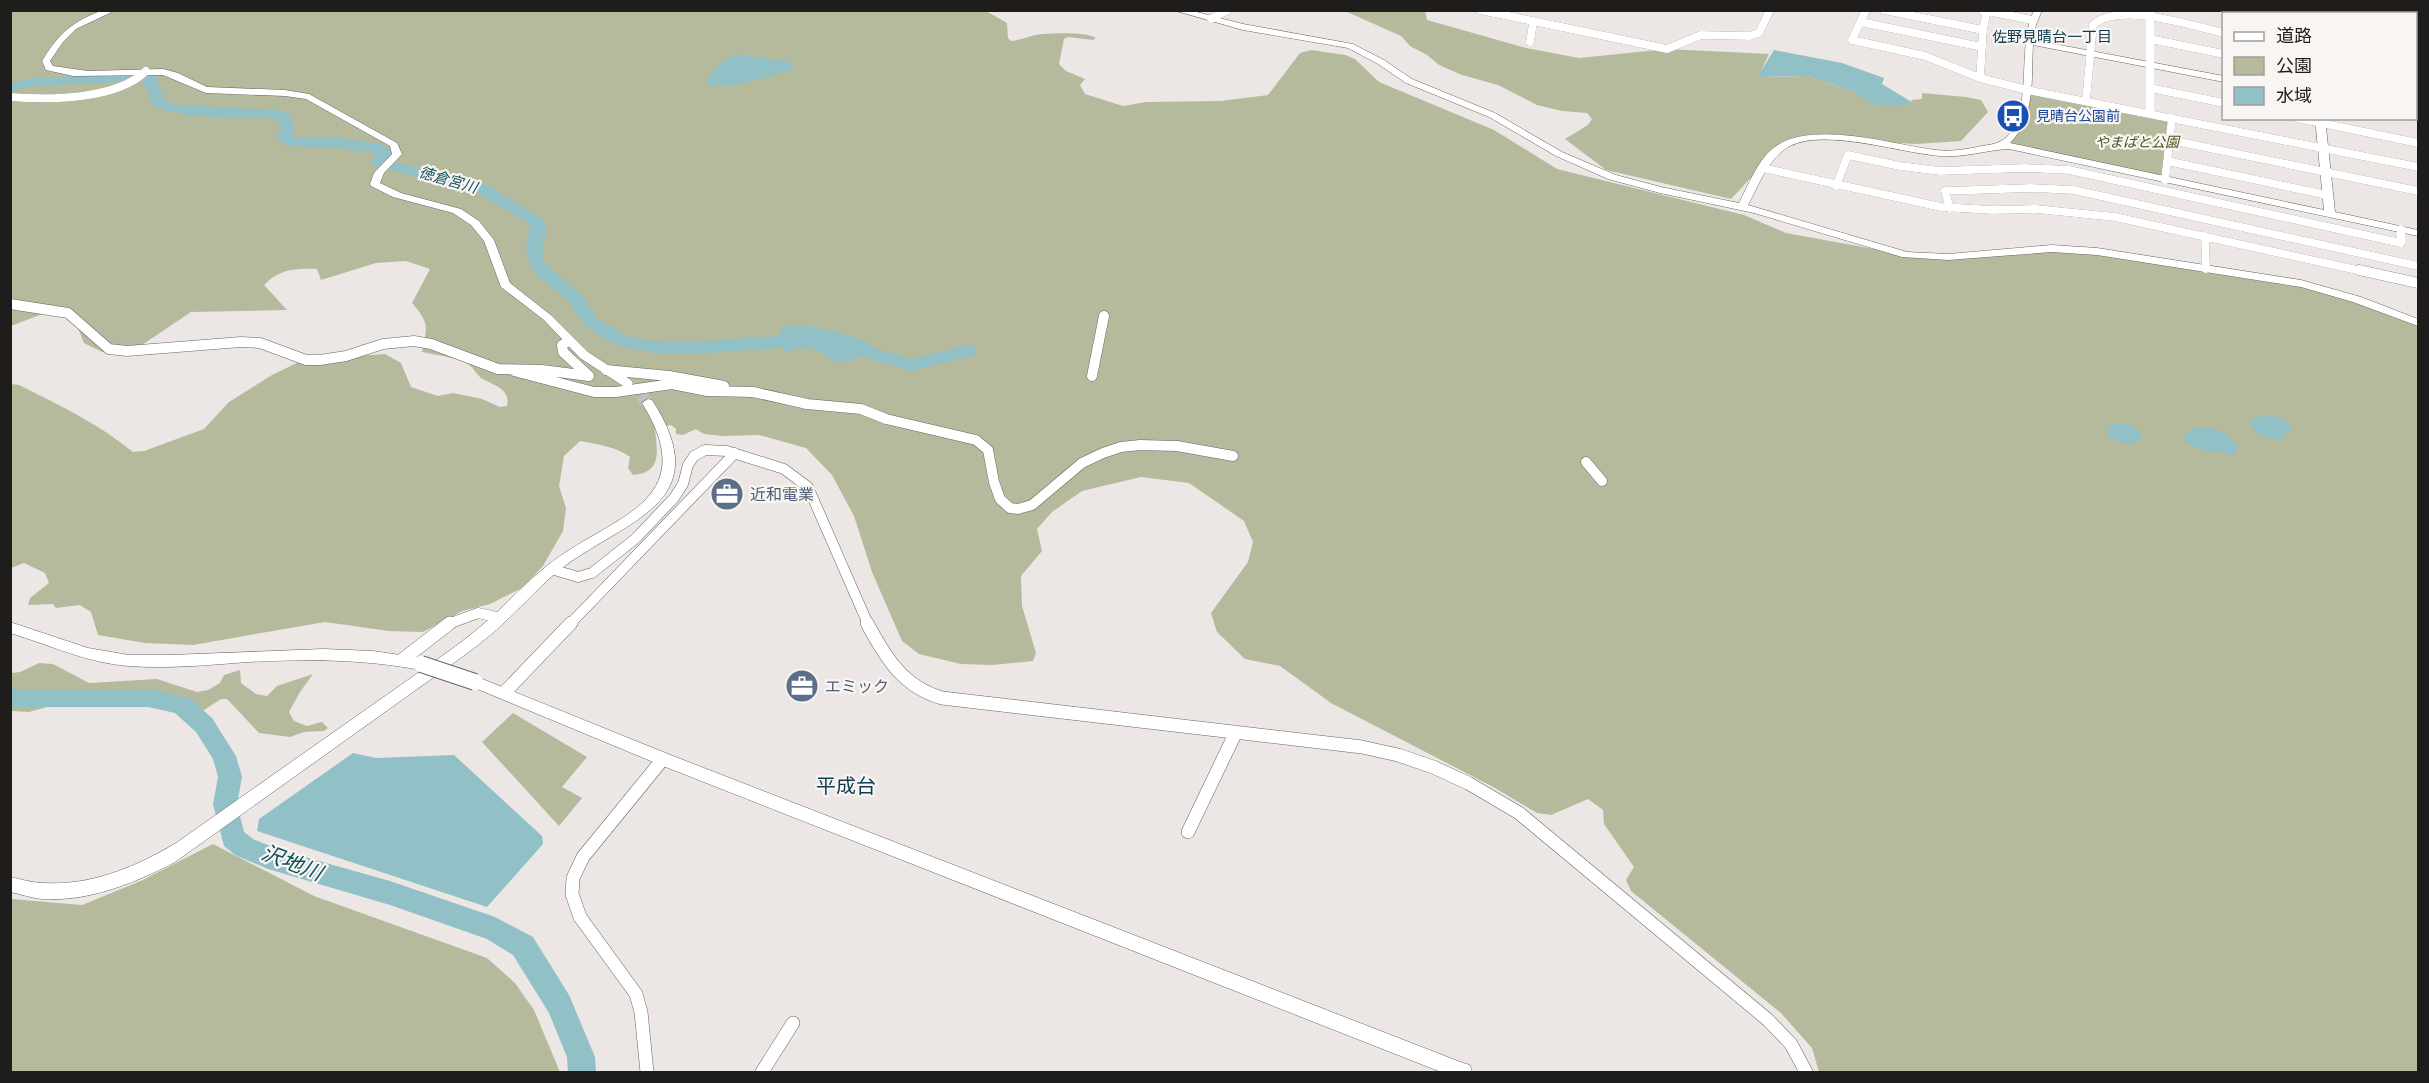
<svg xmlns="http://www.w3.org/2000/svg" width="2429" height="1083" font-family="'IBM Plex Serif','Noto Sans JP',serif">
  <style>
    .green { fill: #b5ba9d }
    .water { fill: #92c0c7 }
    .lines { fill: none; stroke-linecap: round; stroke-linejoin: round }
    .river { fill: #92c0c7; fill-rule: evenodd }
    .tertiary-tunnel { stroke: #c3bfbd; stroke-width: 13; stroke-dasharray: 13 6; stroke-linecap: butt }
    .minor-far2-casing { stroke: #686462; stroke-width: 8 }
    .minor-far1-casing { stroke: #686462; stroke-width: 11 }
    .minor-casing { stroke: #686462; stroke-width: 14 }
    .tertiary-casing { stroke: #686462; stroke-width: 1 }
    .minor-far2 { stroke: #fff; stroke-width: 8 }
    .minor-far1 { stroke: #fff; stroke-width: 10 }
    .minor { stroke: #fff; stroke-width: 13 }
    .tertiary { fill: #fff; fill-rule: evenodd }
    .tertiary-bridge-casing { stroke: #686462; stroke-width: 18; stroke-linecap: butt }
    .tertiary-bridge { stroke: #fff; stroke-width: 16 }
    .labels { text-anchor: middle; stroke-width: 4.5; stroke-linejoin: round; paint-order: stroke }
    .far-transit-label { font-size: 14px; fill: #164399; stroke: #f9f5f2; text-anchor: start }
    .far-park-label { font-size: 14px; font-style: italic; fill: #4e531a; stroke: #f9f5f2 }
    .far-neighbourhood-label { font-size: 15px; fill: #0d3c50; stroke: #f9f5f2 }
    .far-water-label { font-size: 15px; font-style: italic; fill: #10525a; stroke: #f9f5f2 }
    .service-label { font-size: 16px; fill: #4e5e75; stroke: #f9f5f2; text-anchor: start }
    .quarter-label { font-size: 20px; fill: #0d3c50; stroke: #f9f5f2 }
    .near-water-label { font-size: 21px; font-style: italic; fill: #10525a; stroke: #f9f5f2 }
  </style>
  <rect width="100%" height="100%" fill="#ece7e5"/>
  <!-- green -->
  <path class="green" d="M11 10 986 11 1007 23 1008 38 1011 41C1023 40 1033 34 1044 34 1056 33 1087 32 1096 38L1093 40 1068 37 1064 39 1059 64 1066 71 1085 79 1080 85 1085 94 1123 106 1146 102 1221 101 1268 95 1300 53 1311 50 1345 55 1355 59 1379 82 1494 130 1557 169 1744 215 1786 233 1912 256 2029 250 2102 252 2298 283 2397 314 2418 323V1072H1819L1812 1048 1781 1013 1631 891 1626 880 1634 867 1604 824 1603 810 1588 799 1551 815 1537 813 1495 788 1331 703 1280 666 1245 659 1217 632 1211 613 1248 562 1253 542 1244 521 1189 483 1141 477 1082 491 1052 512 1037 529 1042 551 1021 576 1022 606 1036 653 1033 661 992 665 961 664 919 654 902 641 872 572 854 516 832 475 806 448 759 435 722 436 704 434 696 429 683 435 676 434V429L671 425 655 429C657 451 663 472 633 475L628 468 630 457C617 447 597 444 580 441L564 456 559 486 566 508 563 531 543 566 522 588 490 604 462 611 423 632 389 631 325 622 193 645 145 643 98 635 91 612 80 605 56 608 53 604 28 605 30 598 49 583 45 573 24 563 11 568V384L19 385C59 405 99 424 133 452L144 451 204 429 229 402 272 375 303 360 385 354 401 363 411 387 438 396 453 393 482 399 500 407 507 406C511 388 492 385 481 378 476 374 473 367 468 364 456 357 435 355 422 352 427 326 430 324 412 303L430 269 406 261 376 263 321 280 317 269C296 268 279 269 264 285L287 310 191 312 133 351 102 352 84 343 74 318 50 311 11 326Z
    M1345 11H1425L1427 20 1526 48 1579 58 1667 49 1769 54 1758 77 1807 76 1853 91 1914 104 1911 100 1922 99V93L1966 97 1981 100 1988 112 1961 141 1916 144 1809 138 1776 151 1731 199 1606 170 1565 139 1588 125 1592 119 1587 113 1562 111 1537 105 1498 85 1462 75 1439 65 1427 55 1410 46 1401 36Z
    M2027 90 2172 118 2165 180 2003 145 2013 138Z
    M39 663 53 664 89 683 157 679 197 692 208 690 220 683 224 675 240 670 241 683 256 694 267 696 277 686 313 674 300 692 289 712 294 721 307 726 322 722 328 728 324 731 304 732 290 737 259 733 227 699H221L201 712 191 705 162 695 125 694 89 702 62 703 29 712 11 711V673L20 672Z
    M513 713 587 757 562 787 582 798 559 826 482 742Z
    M213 844 314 896 487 958 515 983 534 1010 560 1072H11V899L82 905 143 880Z"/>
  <!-- water -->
  <path class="water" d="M1774 50 1842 63 1884 78 1882 84 1915 104 1882 106 1866 101 1853 91 1807 76 1757 77Z
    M737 54 793 63 792 70 742 84 708 86 707 80 721 63Z
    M805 326 850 335 872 345C861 357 846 368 829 359 824 355 818 350 812 349 802 346 793 350 784 353L781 327Z
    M2265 416C2277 416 2284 418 2292 427L2282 439H2271L2254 433 2250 421 2257 417Z
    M2119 423C2130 423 2138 426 2142 437 2133 450 2118 442 2107 435L2111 424Z
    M2199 427C2217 428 2227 432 2238 446L2235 455 2200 449 2183 442 2187 432Z
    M353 753 376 758 454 755 542 836 543 844 487 907 257 831 259 819Z"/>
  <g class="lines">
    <!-- river -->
    <path class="river" d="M149 72 156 76 164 100 176 105 276 110 289 113 294 126V138H340L381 144 386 146 392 152 388 160 438 174 484 183 543 219 547 228 542 251 544 261 551 269 583 296 597 318 627 336 653 341 690 342 808 334 856 342 911 359 969 345 975 347 978 351 975 355 910 371 854 353 808 346 690 354 653 353 616 345 585 326 570 303 539 277 530 265 526 251 530 224 473 190 436 183 374 165 371 162 376 153 340 148 285 146 277 137 280 126 277 119C236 115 192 122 153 106L143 81 34 86 10 91V83L34 78Z
      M10 689H148L190 698 212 718 236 756 242 777 237 804 244 832 253 839 280 850 390 881 495 917 533 937 569 995 595 1057 596 1072H568L567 1057 549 1013 513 955 487 939 390 905 268 869 235 855 224 846 213 804 218 777 213 759 196 732 175 713 148 707H10Z"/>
    <!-- tertiary-tunnel -->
    <path class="tertiary-tunnel" d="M627 383 648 403"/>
    <!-- minor-far2 casing -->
    <g class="minor-far2-casing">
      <path id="minor-far2" d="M1480 10 1667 49 1701 35 1750 36 1759 33 1770 10
        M1866 10 1852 40 1925 56 1980 78 2027 90 2418 167
        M1884 10 1983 30
        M1982 10 2032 20
        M2150 10V113
        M2341 10 2358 14
        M1211 19 1228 10
        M1861 22 1982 47
        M2150 39 2224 54
        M1530 42 1533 23
        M1980 78 1983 30 1987 10
        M2150 88 2224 103
        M10 97C50 100 116 100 146 71
        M2086 101 2093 25C2120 1 2191 26 2224 33
        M2297 118 2418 143
        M2170 140 2418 191
        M2167 161 2327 195
        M1763 168 1941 207 1993 210 2036 209 2115 217 2366 272
        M2165 180 2172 118
        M1836 186 1848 155 1900 166 1940 171 2025 168 2069 170 2401 243V229
        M1950 208 1945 191 2031 188 2074 190 2418 266
        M2205 236 2206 269"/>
    </g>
    <!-- minor-far1 casing -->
    <g class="minor-far1-casing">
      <path id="minor-far1" d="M2359 270 2418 283
        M10 304 68 313 109 349 127 351 241 342 260 343 306 360H320L346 356 383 344 414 341 431 344 498 369 542 370 589 376 563 352 562 345 569 341
        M606 370 669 376 724 386
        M514 371 594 392H616L672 384 707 391 753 392 807 404 861 409 886 419 976 440 988 450 994 482 1000 499 1010 508 1018 509 1032 505 1082 463 1103 453 1121 447 1140 445 1177 446 1233 456
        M1092 376 1104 316
        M1586 462 1602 481
        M551 569 578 577 592 573 635 539 674 498 683 484 688 465 694 456 705 450 727 451 784 469 808 487 868 624
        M448 624 478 613 501 618
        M570 624 735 453"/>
    </g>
    <!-- minor casing -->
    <g class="minor-casing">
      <path id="minor" d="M867 623C885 657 903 687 942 698L1362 747 1398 755 1433 767 1468 783 1519 813 1768 1020 1791 1044 1806 1072
        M402 660 450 623
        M505 692 571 623
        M1188 832 1236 732
        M647 1072 641 1012 636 994 580 917 572 894 573 878 583 857 663 759
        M762 1072 793 1023"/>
    </g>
    <!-- tertiary casing -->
    <g class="tertiary-casing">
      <path id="tertiary" d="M103 10H116L76 29 63 42 50 61 53 66 88 71 163 69 178 73 207 87 285 90 309 94 397 143 402 154 384 173 380 183 401 193 461 209 479 221 494 240 510 283 552 316 588 352 631 380 633 383 631 386H623L580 358 544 320 501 287 484 241 471 225 453 213 393 197 371 186 370 184 374 173 392 154 390 146 306 99 285 96 206 93 163 75 73 76 46 70 42 61C59 33 72 22 103 10Z
        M1173 10H1189L1243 24 1353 44 1384 60 1412 79 1495 113 1562 152 1616 175 1661 187 1739 203C1748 186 1757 162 1772 149 1810 118 1892 145 1936 150 1952 152 1967 149 1982 146 1995 144 2004 143 2012 130 2032 96 2017 48 2034 10H2042L2036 25 2033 40 2224 76V82L2033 45C2031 79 2036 117 2010 143L2324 210 2315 118H2325L2335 212 2418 230V236L2009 149C1986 150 1963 158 1940 156 1901 153 1825 128 1790 146 1768 158 1759 185 1748 205L1907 252 1948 254 2052 245 2097 248 2301 280 2361 297 2418 319V326L2353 302 2301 287 2097 255 2052 252 1948 260 1902 257 1754 213 1660 193 1608 179 1556 156 1489 117 1406 83 1378 64 1348 48 1243 30Z
        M2220 10H2236L2244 14H2228Z
        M2416 42H2418V48H2416Z
        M2416 114 2418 115V121L2412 118H2416Z
        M648 399 652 400C720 505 623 520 558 571 540 586 525 603 508 619 494 633 478 645 462 657L175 862C135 883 88 902 42 899 31 898 21 894 10 892V877C21 879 32 883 43 883 91 886 136 867 176 843L452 649C468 637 483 625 498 611 514 596 530 579 548 565 609 516 705 504 642 403Z
        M10 622 88 648 129 655H170L323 649 373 651 421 658 426 660 428 664 426 668 421 670C363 659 306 659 248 662 208 665 168 669 129 666 87 663 50 645 10 633Z
        M475 676 668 754 1463 1063 1470 1065 1472 1072H1441L658 764 470 686 468 682 470 678Z"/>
    </g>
    <!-- minor-far2 -->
    <use href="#minor-far2" class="minor-far2"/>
    <!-- minor-far1 -->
    <use href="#minor-far1" class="minor-far1"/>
    <!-- minor -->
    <use href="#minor" class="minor"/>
    <!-- tertiary -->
    <use href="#tertiary" class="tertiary"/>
    <!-- tertiary-bridge casing -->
    <g class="tertiary-bridge-casing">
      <path id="tertiary-bridge" d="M421 664 475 682"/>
    </g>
    <!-- tertiary-bridge -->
    <use href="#tertiary-bridge" class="tertiary-bridge"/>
  </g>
  <!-- icons -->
  <defs>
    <g id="bus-disc" transform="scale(1.725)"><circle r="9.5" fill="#1a4fb4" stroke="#f9f5f2"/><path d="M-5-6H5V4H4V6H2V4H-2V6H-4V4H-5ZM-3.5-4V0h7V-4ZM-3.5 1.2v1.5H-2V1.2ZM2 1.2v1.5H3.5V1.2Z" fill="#fff"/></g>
    <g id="office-disc" transform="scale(1.725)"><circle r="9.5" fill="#5c6f8a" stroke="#f9f5f2"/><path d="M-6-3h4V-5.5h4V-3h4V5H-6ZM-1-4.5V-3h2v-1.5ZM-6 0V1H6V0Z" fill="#fff"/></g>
  </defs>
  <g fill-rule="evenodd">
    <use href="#bus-disc" x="2013" y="116"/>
    <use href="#office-disc" x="727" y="494"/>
    <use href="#office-disc" x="802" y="686"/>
  </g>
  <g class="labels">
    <!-- far-transit labels -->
    <g class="far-transit-label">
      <text x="2036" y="121">見晴台公園前</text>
    </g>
    <!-- far-park labels -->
    <g class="far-park-label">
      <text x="2137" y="147">やまばと公園</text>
    </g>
    <!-- far-neighbourhood labels -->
    <g class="far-neighbourhood-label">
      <text x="2052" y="42">佐野見晴台一丁目</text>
    </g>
    <!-- far-water labels -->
    <g class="far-water-label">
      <text transform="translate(448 180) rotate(16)" y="5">徳倉宮川</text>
    </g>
    <!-- service labels -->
    <g class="service-label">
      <text x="750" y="500">近和電業</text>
      <text x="825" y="692">エミック</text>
    </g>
    <!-- quarter labels -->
    <g class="quarter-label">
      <text x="846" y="793">平成台</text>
    </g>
    <!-- near-water labels -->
    <g class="near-water-label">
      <text transform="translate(292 863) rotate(21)" y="7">沢地川</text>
    </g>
  </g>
  <!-- border -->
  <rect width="2429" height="1083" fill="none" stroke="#1e1d1c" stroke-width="24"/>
  <!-- legend -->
  <rect x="2222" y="12" width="195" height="108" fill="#f9f5f2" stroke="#a19f9c" stroke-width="1.5"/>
  <rect x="2234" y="32" width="30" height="9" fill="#ffffff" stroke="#a19f9c" stroke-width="1.5"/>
  <text x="2276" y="42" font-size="18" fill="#1e1d1c">道路</text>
  <rect x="2234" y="57" width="30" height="18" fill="#b5ba9d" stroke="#a19f9c" stroke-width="1.5"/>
  <text x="2276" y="72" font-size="18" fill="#1e1d1c">公園</text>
  <rect x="2234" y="87" width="30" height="18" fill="#92c0c7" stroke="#a19f9c" stroke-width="1.5"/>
  <text x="2276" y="102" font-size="18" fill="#1e1d1c">水域</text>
</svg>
